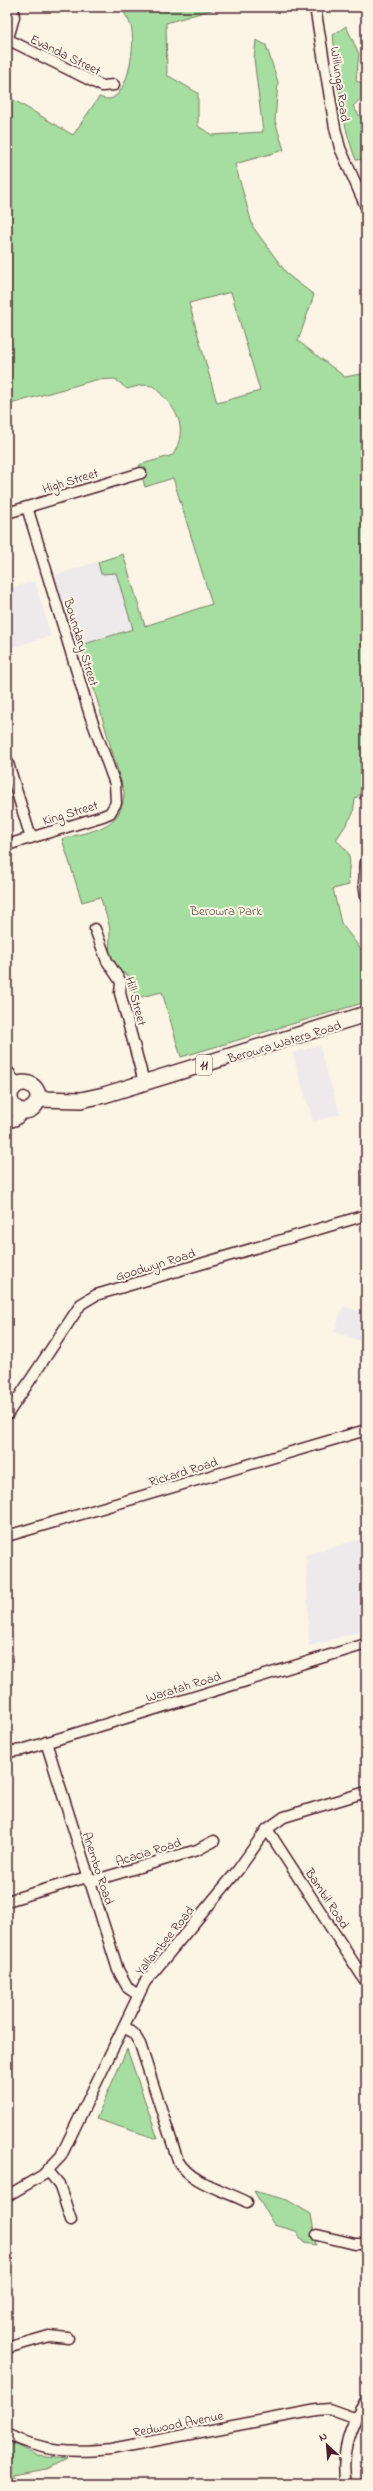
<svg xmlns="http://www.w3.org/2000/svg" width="373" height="2491" font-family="'Indie Flower',sans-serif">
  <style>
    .built { fill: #eeeaeb }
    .green { fill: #a6dda0; stroke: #787e66; fill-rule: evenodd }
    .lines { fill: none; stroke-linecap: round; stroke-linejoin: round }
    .stream { stroke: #6f8b9c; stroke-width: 3 }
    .street-casing { stroke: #4a1f2b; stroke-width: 13 }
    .primary-casing { stroke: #4a1f2b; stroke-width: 18 }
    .street { stroke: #fcf5e5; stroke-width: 10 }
    .primary { stroke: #fcf5e5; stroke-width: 15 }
    .labels { text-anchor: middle; stroke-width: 4; stroke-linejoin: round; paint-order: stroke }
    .shield { fill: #fcf5e5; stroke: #7f5f63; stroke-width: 1 }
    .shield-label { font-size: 12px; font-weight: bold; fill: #4a1f2b }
    .street-label { font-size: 13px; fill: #4a1f2b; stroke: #fcf5e5 }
    .park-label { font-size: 13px; fill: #614e48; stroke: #fcf5e5 }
  </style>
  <rect width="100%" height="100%" fill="#fcf5e5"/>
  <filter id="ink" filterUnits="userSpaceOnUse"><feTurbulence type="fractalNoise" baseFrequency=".025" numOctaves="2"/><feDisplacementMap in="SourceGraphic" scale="8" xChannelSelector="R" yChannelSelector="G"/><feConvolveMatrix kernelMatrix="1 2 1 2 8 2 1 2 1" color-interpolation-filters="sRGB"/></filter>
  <g filter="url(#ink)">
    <!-- built -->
    <path class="built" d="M123 554 145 626 76 647 54 575Z
      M35 581 51 636 7 649V589Z
      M319 1045 340 1114 313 1122 292 1053Z
      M343 1306 366 1313V1343L334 1332Z
      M366 1537V1630L309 1646 306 1555Z"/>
    <!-- green -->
    <path class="green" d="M121 7H221L166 23 167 75 198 93V126L212 135 263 132 254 58 256 40 266 45 278 82 275 121 284 150 235 164 253 227 288 275 314 295 298 341 345 377 366 373V788L355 799 353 814 336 840C358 858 346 862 349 885L333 889 341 923 366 956V1002L181 1057 162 992 136 998 128 975C100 964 113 948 109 925 107 916 103 906 100 897L82 902 62 839C92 830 123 830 124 792L81 645 133 629 116 573 101 574 98 562 123 554 145 626 212 604 173 478 145 487 139 465 173 455C190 425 175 407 153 386L142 385 127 389 115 379 95 380 7 405V96L73 135 99 97C102 98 106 99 109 99 129 96 136 42 131 26 129 20 124 13 121 7ZM231 292 260 391 217 403 189 303Z
      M346 26 359 54 356 81 366 84V94L353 106 366 126V159L356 160C340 120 338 78 333 35Z
      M127 2049 158 2139 96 2119Z
      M254 2191 287 2200 311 2214 316 2245 304 2243 296 2231 274 2225Z
      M7 2441 38 2456 67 2459 47 2469 15 2475 16 2484H7Z"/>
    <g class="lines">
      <!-- stream -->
      <path class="stream" d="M360 798 366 793"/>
      <!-- street casing -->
      <g class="street-casing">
        <path id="street" d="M315 7 335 128 340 148 366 207
          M9 40 102 86 114 85
          M7 42 14 17 13 7
          M7 513 141 473
          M7 760 31 838
          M7 845 103 816 110 813 116 803 115 784 90 715 27 507
          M366 861 364 884 366 897
          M95 929 107 961 121 982 120 993 144 1082
          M7 1116 12 1105
          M7 1123 16 1120 26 1111
          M7 1415 81 1304 96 1295 366 1215
          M7 1536 366 1430
          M46 1742 118 1970 128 1988 138 1995
          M7 1752 22 1750 366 1644
          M267 1829 366 1982
          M89 1882 197 1850 214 1841
          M7 1901 87 1877
          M124 2026 134 2034 140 2044 178 2161C192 2184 224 2190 247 2202
          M48 2171 59 2184 71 2220
          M7 2196 43 2175 61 2156 145 1982 238 1870 267 1829 284 1817 366 1792
          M317 2235 355 2244H366
          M7 2348 49 2336 68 2338
          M7 2434C42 2452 73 2453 111 2449L317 2410 329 2409 354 2418
          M346 2484C340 2453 350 2426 366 2400"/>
      </g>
      <!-- primary casing -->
      <g class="primary-casing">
        <path id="primary" d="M7 1074 14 1086
          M10 1097a14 14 0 1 1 28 0a14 14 0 1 1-28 0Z
          M38 1099 81 1100 104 1095 366 1014"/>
      </g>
      <!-- street -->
      <use href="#street" class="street"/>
      <!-- primary -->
      <use href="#primary" class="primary"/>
    </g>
  </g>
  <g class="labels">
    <!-- shield labels -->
    <rect class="shield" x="196" y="1055" width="16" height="20" rx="3"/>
    <g class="shield-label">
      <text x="204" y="1069">11</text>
    </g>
    <!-- street labels -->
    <g class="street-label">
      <text transform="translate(66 54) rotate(26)" y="5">Evanda Street</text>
      <text transform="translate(341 84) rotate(82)" y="5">Willunga Road</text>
      <text transform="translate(70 480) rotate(-17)" y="5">High Street</text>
      <text transform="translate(82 642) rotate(73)" y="5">Boundary Street</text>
      <text transform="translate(70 812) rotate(-17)" y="5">King Street</text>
      <text transform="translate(137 1001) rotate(75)" y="5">Hill Street</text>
      <text transform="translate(284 1041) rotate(-17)" y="5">Berowra Waters Road</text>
      <text transform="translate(155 1264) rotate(-17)" y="5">Goodwyn Road</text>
      <text transform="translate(183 1471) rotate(-17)" y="5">Rickard Road</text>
      <text transform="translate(183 1686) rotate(-17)" y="5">Waratah Road</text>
      <text transform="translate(148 1851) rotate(-17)" y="5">Acacia Road</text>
      <text transform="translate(99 1868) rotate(72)" y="5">Anembo Road</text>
      <text transform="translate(328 1898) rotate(57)" y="5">Bambil Road</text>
      <text transform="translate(164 1940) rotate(-51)" y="5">Yallambee Road</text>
      <text transform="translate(178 2423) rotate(-11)" y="5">Redwood Avenue</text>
    </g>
    <!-- park labels -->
    <g class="park-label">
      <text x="226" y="915">Berowra Park</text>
    </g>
  </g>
  <!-- margin -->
  <rect width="373" height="2491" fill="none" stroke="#fcf5e5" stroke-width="24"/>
  <rect x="12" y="12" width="349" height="2467" fill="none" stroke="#4a1f2b" stroke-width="1.5" filter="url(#ink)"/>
  <!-- north arrow -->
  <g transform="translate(327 2445) rotate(334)" stroke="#fcf5e5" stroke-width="3" paint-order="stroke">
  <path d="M0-3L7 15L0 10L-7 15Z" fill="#4a1f2b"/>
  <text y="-6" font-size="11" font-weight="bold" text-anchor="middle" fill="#4a1f2b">N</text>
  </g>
</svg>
